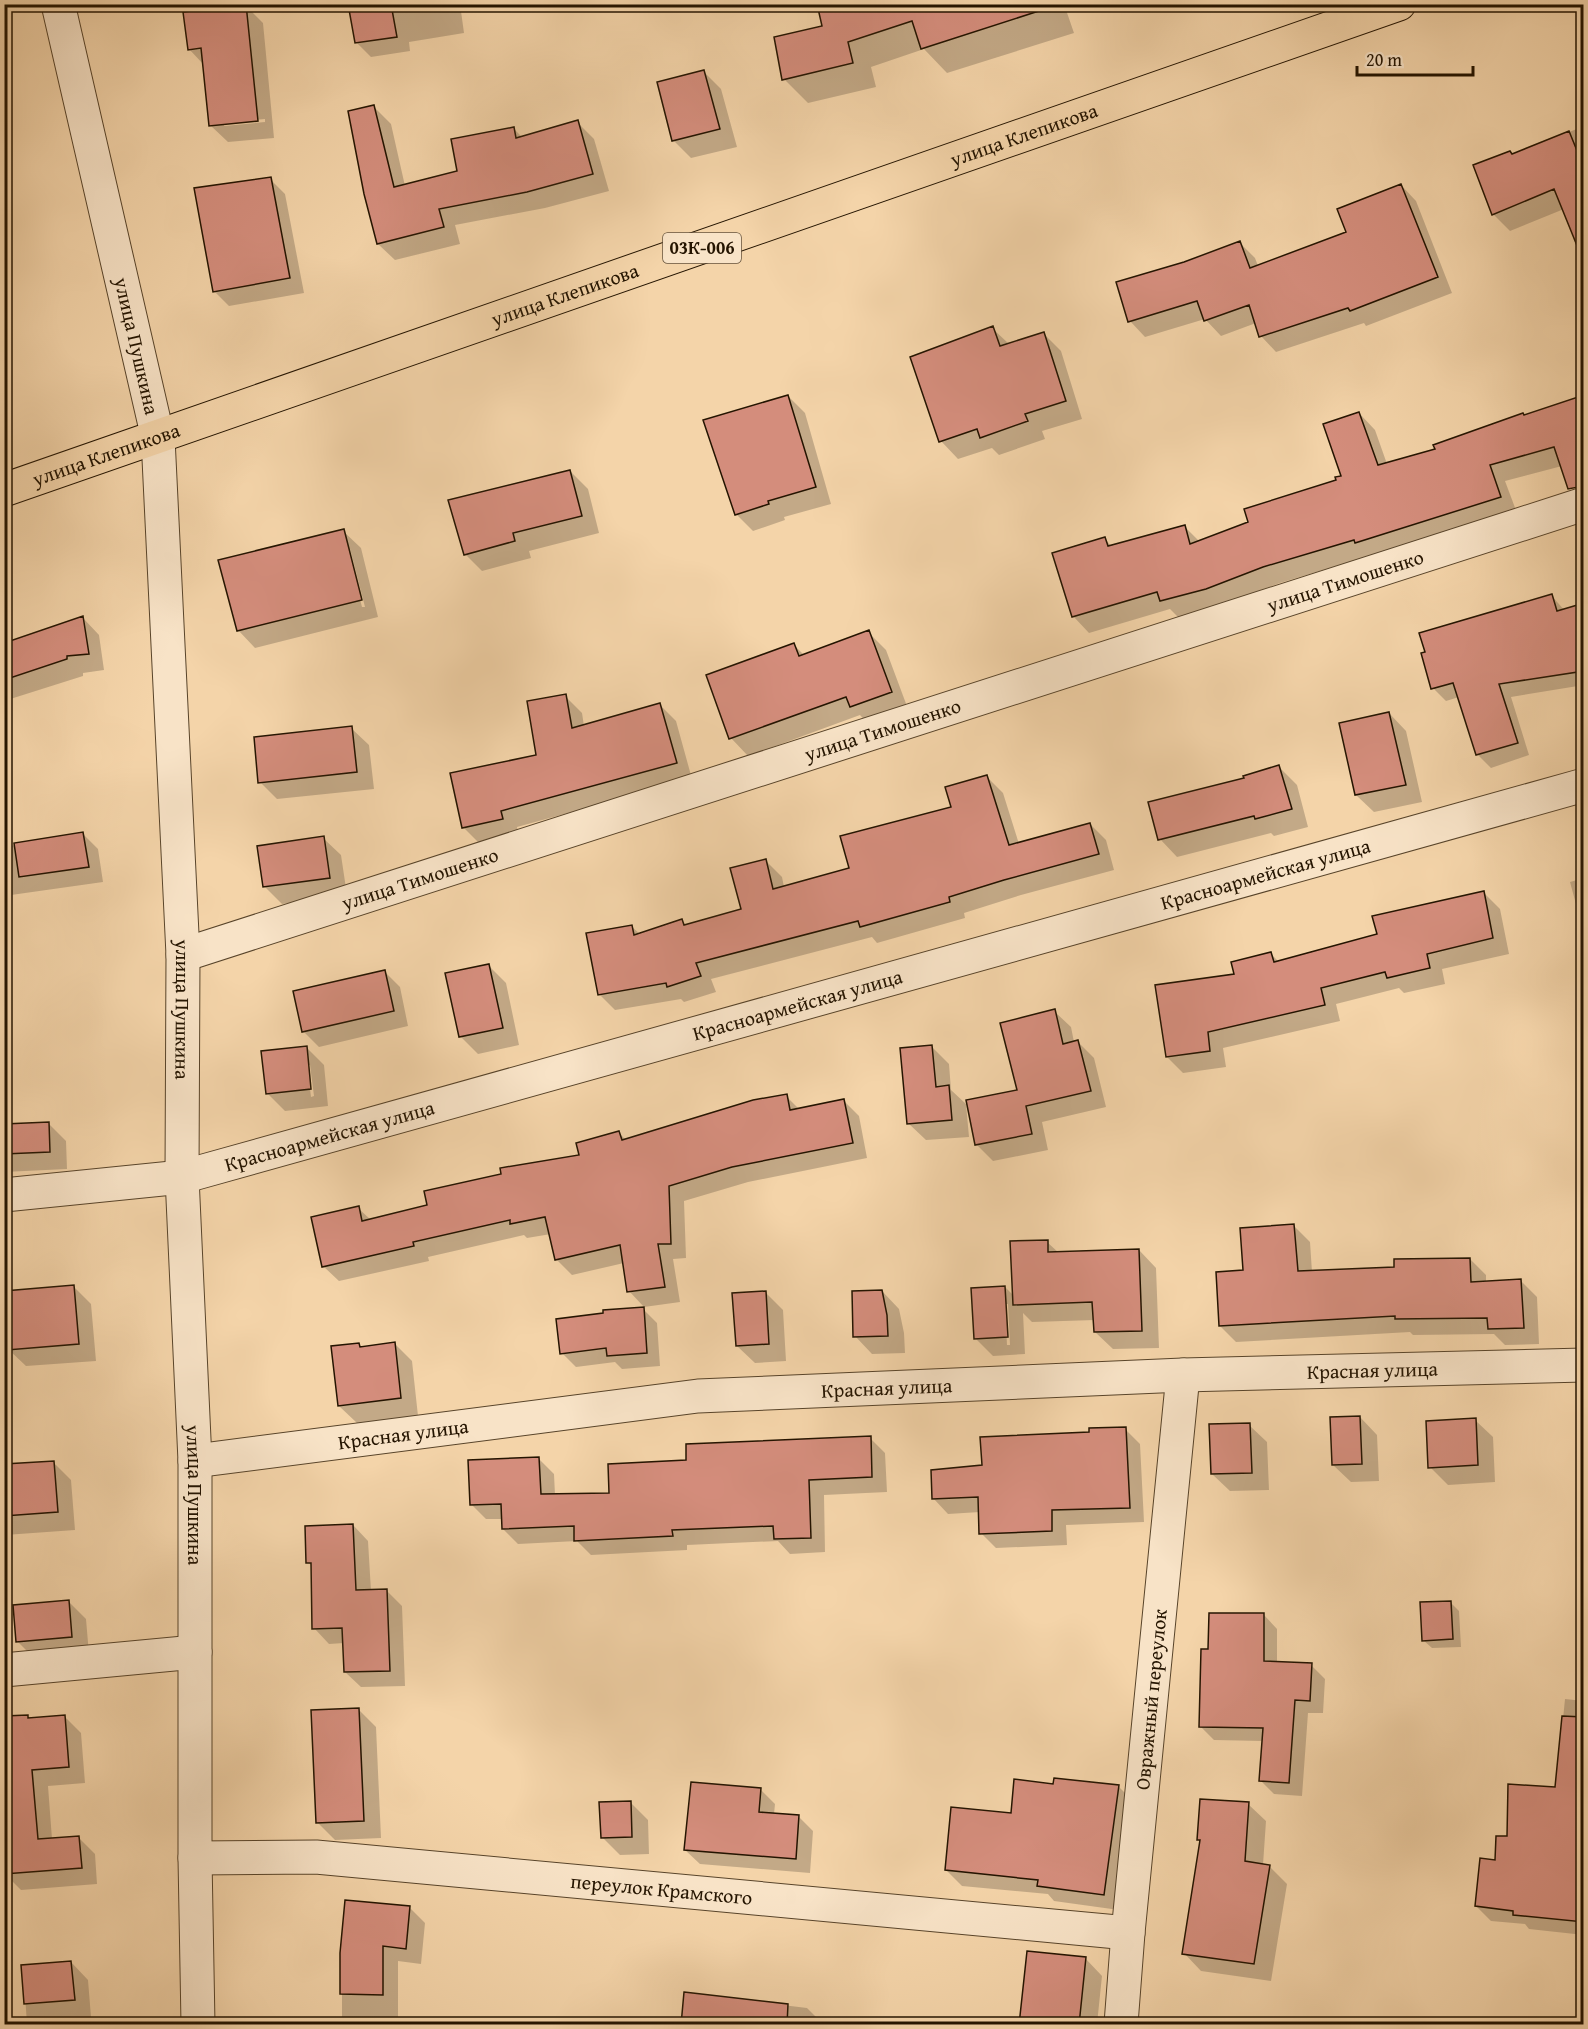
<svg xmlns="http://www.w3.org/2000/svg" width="1588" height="2029" font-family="'Gentium Book Plus',serif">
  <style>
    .shadow { fill: #0003; fill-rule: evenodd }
    .building { fill: #d48d7c; stroke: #241400; stroke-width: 1.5 }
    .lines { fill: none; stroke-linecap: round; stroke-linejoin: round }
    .minor-casing { stroke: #58442a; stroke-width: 35 }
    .tertiary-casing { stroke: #58442a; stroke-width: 35 }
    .primary-casing { stroke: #241400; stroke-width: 35 }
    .minor { stroke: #f8e3c7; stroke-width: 33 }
    .tertiary { stroke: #f8e3c7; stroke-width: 33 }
    .primary { stroke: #f4d4a9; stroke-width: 33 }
    .labels { text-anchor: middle; stroke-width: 5; stroke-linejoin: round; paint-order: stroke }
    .shield { fill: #f8e3c7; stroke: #64523c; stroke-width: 1.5 }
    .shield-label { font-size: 18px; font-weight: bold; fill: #241400 }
    .street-label { font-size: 20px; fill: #241400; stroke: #f8e3c7 }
  </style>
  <rect width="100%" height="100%" fill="#f4d4a9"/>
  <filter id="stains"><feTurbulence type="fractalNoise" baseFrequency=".00333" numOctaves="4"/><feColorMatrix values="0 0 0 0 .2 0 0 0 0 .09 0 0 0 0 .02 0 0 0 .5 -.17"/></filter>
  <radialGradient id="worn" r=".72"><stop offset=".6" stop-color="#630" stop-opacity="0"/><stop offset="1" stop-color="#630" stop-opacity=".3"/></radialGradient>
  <!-- shadow -->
  <path class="shadow" d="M350 4H460L464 33 409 42 410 51 371 57 356 42Z
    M823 4H1064L1074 33 947 73 924 49 871 67 876 87 808 103 784 79 824 27Z
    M245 5 263 23 274 138 228 142 210 125 204 65 189 49ZM265 119V122L224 126V123Z
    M704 72 721 89 737 147 691 158 674 141 659 84Z
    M374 107 391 124 405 186 458 172 514 129 522 137 577 122 594 139 609 191 545 208 455 225 460 244 395 260 378 244Z
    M1584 126V255L1564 209 1510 231 1493 214 1512 155Z
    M270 179 285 194 304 293 229 306 214 291Z
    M1401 185 1416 201 1452 293 1366 326 1364 323 1276 352 1261 336 1256 323 1221 336 1205 319 1145 337 1130 321 1184 263 1240 243 1255 258 1258 266 1347 233Z
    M992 328 1009 344 1043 333 1061 351 1082 419 1042 431 1045 439 999 455 992 448 958 459 941 441Z
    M788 396 805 413 831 504 784 517 785 520 753 531 736 514Z
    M1584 397 1562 466 1505 481 1517 513 1372 559 1369 556 1280 583 1223 604 1178 617 1170 609 1089 633 1073 616 1105 539 1112 547 1185 527 1200 542 1250 523 1338 481 1343 477 1359 413 1375 430 1387 464 1437 450Z
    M570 471 588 489 599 533 529 551 531 558 482 571 465 554Z
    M343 531 361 548 378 617 255 648 238 630ZM347 549H350L365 607H362Z
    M1551 595 1565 611 1584 605V685L1511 697 1529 755 1491 768 1478 755 1459 697 1446 701 1433 688Z
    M83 618 99 635 104 670 83 673V676L4 701V644Z
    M868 632 886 650 908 709 868 724 860 715 748 756 731 738 794 645 805 656Z
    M565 696 582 713 584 726 660 705 676 721 692 779 517 827 519 836 480 844 463 827 537 757Z
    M1389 713 1406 731 1422 802 1374 812 1356 795 1341 724Z
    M351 728 369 745 374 789 277 799 260 782Z
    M1279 767 1297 785 1308 827 1274 836 1271 833 1177 857 1160 839 1246 779Z
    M987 777 1003 793 1019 844 1090 824 1106 840 1114 870 1021 895 964 913 965 918 877 943 872 937 711 979 716 992 684 1002 681 999 615 1010 599 994 632 927 640 934 682 921 687 926 743 910 766 861 782 877 784 887 850 869 953 808Z
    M83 834 98 849 103 882 4 896V847Z
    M323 838 341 855 347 895 282 904 265 887Z
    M1584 878V922L1580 919 1570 882Z
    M1484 893 1500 909 1509 954 1442 969 1445 984 1404 993 1399 988 1336 1004 1340 1021 1223 1048 1226 1067 1183 1073 1167 1057 1235 975 1271 954 1279 962 1378 935Z
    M489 966 506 983 519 1045 478 1054 460 1036Z
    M385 972 400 987 408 1026 319 1047 304 1032Z
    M1054 1011 1071 1027 1074 1042H1078L1094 1058 1106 1107 1042 1122 1048 1150 993 1161 977 1145 968 1102 1019 1091Z
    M306 1047 324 1065 328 1106 285 1111 267 1093ZM307 1065H310L314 1096 311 1097Z
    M932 1047 949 1064 951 1090 966 1104 969 1137 926 1140 908 1123Z
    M786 1096 800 1110 843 1100 859 1116 867 1158 748 1182 684 1201 686 1258 673 1259 680 1302 644 1307 629 1291 624 1263 572 1275 557 1260 551 1234 527 1238 524 1235 428 1257 429 1261 339 1281 323 1266 358 1208 371 1220 429 1206 581 1156 619 1133 626 1140Z
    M48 1123 66 1141 67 1169 4 1172V1125Z
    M1583 1223H1584V1300L1582 1298Z
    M1294 1226 1310 1242 1312 1272 1395 1268 1470 1259 1486 1275V1282L1521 1281 1537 1297 1539 1344 1505 1345 1494 1334 1413 1335 1410 1332 1236 1342 1220 1326 1245 1272Z
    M1047 1242 1059 1253 1139 1250 1156 1268 1159 1348 1113 1349 1095 1332V1320L1032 1322 1023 1313 1025 1354 993 1356 976 1339 1005 1287 1014 1296ZM1005 1304H1008L1010 1345H1007Z
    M74 1287 91 1304 96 1361 26 1366 8 1349 4 1292Z
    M882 1291 899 1309 904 1333 905 1353 872 1354 855 1336Z
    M766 1293 783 1310 786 1361 755 1363 737 1346Z
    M643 1309 657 1323 660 1366 622 1369 615 1362 576 1367 562 1353Z
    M394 1343 412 1361 418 1416 357 1423 339 1406 359 1345 362 1348Z
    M1360 1417 1377 1435 1379 1481 1351 1482 1333 1465Z
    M1475 1420 1493 1437 1495 1482 1448 1485 1430 1467Z
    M1249 1425 1267 1442 1269 1490 1230 1491 1212 1474Z
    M1125 1429 1140 1444 1144 1522 1066 1525 1067 1545 996 1548 981 1533 980 1512 948 1514 933 1498 984 1466 1090 1433Z
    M1580 1432H1584V1550L1580 1547 1583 1495 1579 1492Z
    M870 1438 885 1453 887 1492 824 1495 825 1552 790 1554 778 1541 687 1545V1550L591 1555 577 1541 518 1544 503 1529V1519H486L471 1504 539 1459 554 1474 555 1495 611 1494Z
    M53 1462 71 1480 75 1530 5 1535 4 1466Z
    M353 1525 368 1541 371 1591H387L402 1606 405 1686 361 1687 345 1672 344 1643 329 1644 314 1628 312 1566 308 1562Z
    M69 1602 86 1619 89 1654 35 1659 17 1641Z
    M1451 1603 1459 1611 1461 1647 1432 1648 1423 1640Z
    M1264 1615 1277 1629V1663L1311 1665 1325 1679 1323 1713H1308L1302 1796 1274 1794 1260 1780 1263 1741 1214 1740 1200 1726 1210 1651Z
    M1565 1699 1584 1701V1935L1529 1929 1525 1924 1491 1921 1476 1906 1509 1838 1556 1789Z
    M358 1709 376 1727 381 1838 335 1840 317 1822Z
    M64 1716 81 1733 85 1783 48 1786 52 1839 78 1837 95 1854 97 1884 21 1890 5 1874 4 1721Z
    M1054 1785 1118 1786 1134 1802 1119 1910 1054 1901 1048 1894 962 1886 946 1870 1012 1815Z
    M760 1789 775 1804 774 1814 798 1816 813 1831 810 1873 700 1864 685 1850Z
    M630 1802 648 1820 649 1854 620 1855 602 1837Z
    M1248 1804 1266 1821 1263 1865 1269 1866 1287 1884 1271 1981 1201 1971 1184 1953 1201 1842 1199 1840Z
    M409 1907 425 1923 421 1964 398 1961V2024H342V1953Z
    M1085 1958 1102 1976 1097 2024H1022Z
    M71 1962 88 1980 91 2017H87L88 2024H27L23 1966Z
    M686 1993 807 2008 823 2024H682Z"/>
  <!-- building -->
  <path class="building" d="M246 4 258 121 209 126 201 48 188 50 183 12Z
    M348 4H391L397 37 355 43Z
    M817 4H1038L1039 11 921 49 912 21 848 42 853 63 782 80 774 37 822 26Z
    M704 70 720 129 672 141 657 82Z
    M374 105 394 187 457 171 451 139 514 127 516 138 578 120 593 174 527 192 439 209 444 227 377 244 364 194 348 111Z
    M1569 131 1584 168V258H1582L1554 189 1492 215 1473 165 1510 151 1512 154Z
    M271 177 290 278 213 292 194 188Z
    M1401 184 1438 277 1350 311 1348 308 1259 337 1249 305 1204 321 1197 301 1128 322 1116 282 1184 262 1240 241 1250 268 1346 232 1337 209Z
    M993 326 1000 346 1044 332 1066 401 1025 414 1028 421 980 438 977 429 939 442 910 357Z
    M788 395 816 487 768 501 769 504 735 515 703 420Z
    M1584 395V486L1568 489 1554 447 1490 465 1501 497 1355 543 1354 540 1263 567 1206 589 1160 601 1157 592 1072 617 1052 553 1105 537 1108 546 1185 525 1190 544 1248 522 1244 509 1336 480 1335 477 1341 476 1323 424 1359 412 1378 465 1435 449 1433 445 1523 413 1524 415Z
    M570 470 582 516 513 533 515 541 464 555 448 500Z
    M344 529 362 600 237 631 218 560Z
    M1552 594 1557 611 1584 603V671L1499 684 1518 743 1476 755 1453 683 1431 689 1421 653 1425 652 1419 633Z
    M83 616 89 654 67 656V659L4 680V643Z
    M869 630 892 692 850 707 846 697 729 739 706 675 794 643 799 656Z
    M566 694 572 728 660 703 677 763 501 811 503 819 462 828 450 773 536 755 527 701Z
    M1389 712 1406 785 1355 795 1339 723Z
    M352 726 357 772 258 783 254 737Z
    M1279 765 1292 809 1255 819 1254 816 1158 840 1148 802 1244 778 1243 776Z
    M987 775 1009 845 1090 823 1099 854 1004 880 949 897 950 902 860 927 858 921 696 963 701 976 667 987 666 983 598 995 586 933 632 925 634 935 682 919 684 925 741 909 730 868 766 859 773 889 849 868 840 836 951 807 945 787Z
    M83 832 89 867 19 877 14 843Z
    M324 836 330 878 263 887 257 846Z
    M1484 891 1493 938 1427 954 1430 968 1387 978 1385 972 1321 988 1325 1005 1208 1032 1210 1051 1166 1057 1155 985 1234 974 1231 962 1271 952 1274 962 1377 934 1372 916Z
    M489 964 503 1028 459 1037 445 973Z
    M385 970 394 1011 302 1032 293 991Z
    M1055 1009 1063 1044 1078 1040 1091 1091 1026 1106 1032 1134 975 1145 966 1100 1017 1090 1000 1023Z
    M932 1045 936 1087 949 1085 952 1120 907 1124 900 1048Z
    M307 1046 311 1089 266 1094 261 1051Z
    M787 1094 790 1110 844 1099 853 1143 732 1167 669 1186 671 1244H658L665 1287 627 1292 620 1245 555 1260 545 1217 510 1224V1220L413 1242 414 1246 322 1267 311 1217 359 1206 362 1221 427 1205 424 1191 501 1174 500 1168 579 1155 576 1143 619 1131 622 1140 753 1100Z
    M49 1122 50 1152 4 1154V1124Z
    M1294 1224 1298 1271 1394 1267V1259L1470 1258 1471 1282 1521 1279 1524 1328 1488 1329 1487 1318 1395 1319V1316L1219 1326 1216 1272 1243 1270 1240 1228Z
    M1048 1240V1252L1139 1249 1142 1331 1094 1332 1092 1302 1013 1305 1010 1241Z
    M74 1285 79 1344 7 1350 4 1291Z
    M1005 1286 1008 1337 974 1339 971 1288Z
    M882 1290 887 1315 888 1336 853 1337 852 1291Z
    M766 1291 769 1344 736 1346 732 1293Z
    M644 1307 647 1353 607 1356 606 1348 560 1354 556 1319 603 1313V1310Z
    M395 1342 401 1398 338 1406 331 1346 359 1343 360 1347Z
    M1360 1416 1362 1464 1332 1465 1330 1417Z
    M1476 1418 1478 1465 1428 1468 1426 1421Z
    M1250 1423 1252 1473 1211 1474 1209 1424Z
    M1126 1427 1130 1508 1052 1510V1531L979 1534 978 1497 932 1499 931 1470 982 1465 980 1437 1089 1432V1428Z
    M871 1436 872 1477 809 1480 811 1538 774 1539 773 1526 672 1530 673 1536 574 1541V1526L502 1529 501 1504 470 1505 468 1460 539 1457 541 1494 609 1493 608 1464 686 1460V1444Z
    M54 1461 58 1512 4 1516V1464Z
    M353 1524 356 1590 387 1589 390 1671 344 1672 342 1628 312 1629 311 1563H306L305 1526Z
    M69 1600 72 1637 16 1642 13 1605Z
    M1451 1601 1453 1639 1422 1641 1420 1602Z
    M1209 1613H1264V1661L1312 1663 1310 1701 1295 1700 1289 1783 1259 1781 1263 1728 1199 1727 1201 1649H1208Z
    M359 1708 364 1821 316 1823 311 1710Z
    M28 1715V1718L65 1715 69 1767 32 1770 38 1839 79 1836 82 1868 4 1874V1716Z
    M1562 1716 1584 1717V1922L1513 1915V1911L1475 1906 1480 1858 1495 1860 1496 1836H1507L1508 1784 1555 1787Z
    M1054 1778 1119 1785 1104 1895 1037 1886 1038 1880 945 1870 951 1807 1011 1813 1014 1779 1053 1784Z
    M691 1782 761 1788 759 1812 799 1815 796 1859 684 1850Z
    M1200 1799 1249 1802 1245 1861 1270 1865 1254 1964 1182 1954 1200 1840H1197Z
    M631 1801 632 1837 601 1838 599 1802Z
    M345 1900 410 1906 406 1949 383 1946V1995L340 1994V1953Z
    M1027 1951 1086 1957 1079 2025H1019Z
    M71 1961 75 2000 24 2004 21 1965Z
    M684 1992 788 2004 787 2025H681Z"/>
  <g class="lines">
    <!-- minor casing -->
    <g class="minor-casing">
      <g id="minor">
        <path id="s1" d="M58 4 158 438"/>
        <path id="s2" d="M183 955 1584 504"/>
        <path id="s3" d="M4 1195 182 1177 1584 785"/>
        <path id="s4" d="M195 1461 698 1396 1183 1375 1584 1365"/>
        <path d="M4 1670 195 1652"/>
        <path id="s5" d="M195 1858 316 1857 1128 1933"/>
        <path id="s6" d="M1121 2024 1128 1933 1183 1375"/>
      </g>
    </g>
    <!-- tertiary casing -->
    <g class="tertiary-casing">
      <g id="tertiary">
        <path id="s7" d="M158 438 183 955 182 1177 195 1461V1858L198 2024"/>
      </g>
    </g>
    <!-- primary casing -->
    <g class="primary-casing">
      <g id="primary">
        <path id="s8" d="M4 490 1399 4"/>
      </g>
    </g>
    <!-- minor -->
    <use href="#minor" class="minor"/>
    <!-- tertiary -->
    <use href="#tertiary" class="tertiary"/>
    <!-- primary -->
    <use href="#primary" class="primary"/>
  </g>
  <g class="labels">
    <!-- shield labels -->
    <rect class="shield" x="663" y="233" width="78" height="30" rx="4.5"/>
    <g class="shield-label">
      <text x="702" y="254">03К-006</text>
    </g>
    <!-- street labels -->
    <g class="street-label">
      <text dy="7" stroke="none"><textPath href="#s8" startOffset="1080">улица Клепикова</textPath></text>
      <text dy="7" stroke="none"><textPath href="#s8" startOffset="594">улица Клепикова</textPath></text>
      <text dy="7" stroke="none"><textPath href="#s1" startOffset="351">улица Пушкина</textPath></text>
      <text dy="7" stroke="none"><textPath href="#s8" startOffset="108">улица Клепикова</textPath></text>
      <text dy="7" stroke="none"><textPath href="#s2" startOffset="1221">улица Тимошенко</textPath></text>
      <text dy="7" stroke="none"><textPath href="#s2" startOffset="735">улица Тимошенко</textPath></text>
      <text dy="7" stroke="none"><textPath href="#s3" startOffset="1304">Красноармейская улица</textPath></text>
      <text dy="7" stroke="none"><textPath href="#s2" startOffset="249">улица Тимошенко</textPath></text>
      <text dy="7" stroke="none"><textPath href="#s3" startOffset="818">Красноармейская улица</textPath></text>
      <text dy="7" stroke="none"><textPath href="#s7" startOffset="572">улица Пушкина</textPath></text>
      <text dy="7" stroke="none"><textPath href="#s3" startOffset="332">Красноармейская улица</textPath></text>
      <text dy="7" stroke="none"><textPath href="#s4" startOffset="1182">Красная улица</textPath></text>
      <text dy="7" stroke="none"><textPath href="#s4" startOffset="696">Красная улица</textPath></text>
      <text dy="7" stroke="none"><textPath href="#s4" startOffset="210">Красная улица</textPath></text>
      <text dy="7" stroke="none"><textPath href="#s7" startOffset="1058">улица Пушкина</textPath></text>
      <text dy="7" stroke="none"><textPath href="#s6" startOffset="326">Овражный переулок</textPath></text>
      <text dy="7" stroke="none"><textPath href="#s5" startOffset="468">переулок Крамского</textPath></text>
    </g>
  </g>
  <!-- margin -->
  <rect width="1588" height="2029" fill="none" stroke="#f4d4a9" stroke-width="24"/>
  <rect x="6" y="6" width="1576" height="2017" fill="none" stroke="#241400" stroke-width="3"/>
  <rect x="12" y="12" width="1564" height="2005" fill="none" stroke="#241400" stroke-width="1.5"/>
  <!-- scale -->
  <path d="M1357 66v9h116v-9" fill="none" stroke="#241400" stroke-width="3"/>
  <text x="1366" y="66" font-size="18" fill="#241400" stroke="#f8e3c7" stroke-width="4.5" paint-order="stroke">20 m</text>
  <rect width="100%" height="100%" filter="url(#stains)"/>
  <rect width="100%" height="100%" fill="url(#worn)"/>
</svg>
